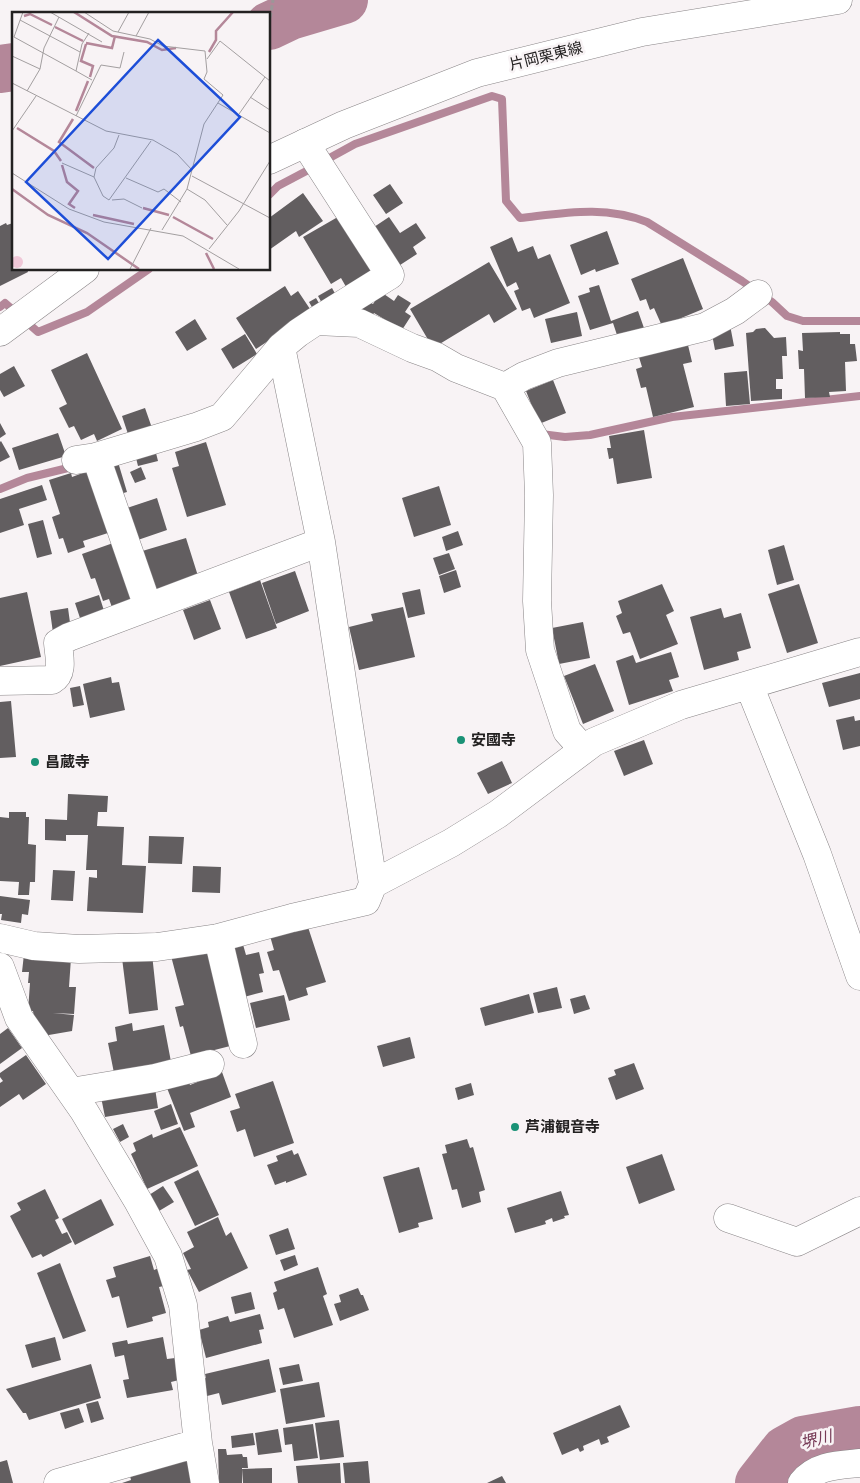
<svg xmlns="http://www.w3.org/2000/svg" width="860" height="1483" font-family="Roboto,'Noto Sans JP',sans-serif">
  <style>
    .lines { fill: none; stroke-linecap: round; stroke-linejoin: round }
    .stream { stroke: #b48799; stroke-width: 8 }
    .river { stroke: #b48799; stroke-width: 48 }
    .building { fill: #625e60 }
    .minor-casing { stroke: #898587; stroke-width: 29 }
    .major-casing { stroke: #898587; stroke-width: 29 }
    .path { stroke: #9b9798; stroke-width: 3; stroke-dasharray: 5 2.5; stroke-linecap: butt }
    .minor { stroke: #fff; stroke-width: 28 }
    .major { stroke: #fff; stroke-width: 28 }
    .poi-dot { fill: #1a9276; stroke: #f8f3f5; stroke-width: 2 }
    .labels { text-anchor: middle; stroke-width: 5; stroke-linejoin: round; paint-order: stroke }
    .street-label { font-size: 15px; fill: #232121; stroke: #f8f3f5 }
    .poi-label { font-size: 15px; font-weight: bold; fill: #232121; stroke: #f8f3f5; text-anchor: start }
    .water-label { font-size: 16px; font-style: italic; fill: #763a56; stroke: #f8f3f5 }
    .inset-river { fill: none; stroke: #b48799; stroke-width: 2.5 }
    .inset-road { fill: none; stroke: #a39fa0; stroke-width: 1 }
    .view { fill: #1d4ed8; fill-opacity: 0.15; stroke: #1d4ed8; stroke-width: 2.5 }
    .inset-edge { fill: none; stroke: #232121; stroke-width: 2.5 }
  </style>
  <rect width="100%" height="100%" fill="#f8f3f5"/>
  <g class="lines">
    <!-- stream -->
    <path class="stream" d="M324 161 355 144 492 96 502 99 506 201 520 218C565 213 604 205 647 222L742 281 772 302 787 316 803 321H860
      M269 195 278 186 314 167
      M0 307 5 303 38 332 87 312 149 269
      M541 434 565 437 590 435 672 417 860 396
      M0 489 27 478 68 468"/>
    <!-- river -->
    <path class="river" d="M269 26 290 16 344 0
      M0 69 14 67
      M759 1483 785 1450 803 1440 860 1430"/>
  </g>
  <!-- building -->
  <path class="building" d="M390 184 403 203 386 214 373 195Z
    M303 193 323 221 299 237 296 231 269 250V218Z
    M343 214 375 277 349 292 341 278 331 284 303 237Z
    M389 217 400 233 416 223 426 238 413 247 417 254 397 267 371 229Z
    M6 223 7 225 13 223 14 225V269H27L28 272 0 286V226Z
    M607 231 619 264 596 272 595 269 581 275 570 245Z
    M512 237 518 252 533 246 538 259 550 254 570 303 534 318 530 308 522 311 514 291 519 289 516 282 507 287 490 247Z
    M683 258 703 309 662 326 654 308 650 310 646 299 640 301 631 279Z
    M489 262 517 309 494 323 489 314 433 348 410 309Z
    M599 285 611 321 638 311 644 328 618 338 613 323 590 330 578 296 590 292 589 288Z
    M285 286 291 296 298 291 312 312 256 349 236 318Z
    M332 288 338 299 324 307 318 296Z
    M381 292 394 301 398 295 411 303 405 312 411 316 402 330 374 313 371 318 360 311 367 301 373 304Z
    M316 298 320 305 313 309 309 302Z
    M577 312 582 336 551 343 545 319Z
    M195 319 207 339 187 351 175 332Z
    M730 325 734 346 715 350 711 329Z
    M765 328 774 338 786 337 787 356H782L783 379H776V389H782V399L751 401 746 333 753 332 756 329Z
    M840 332V334H850V344H855L857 361 845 362 846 391 829 392 830 397 805 398 804 369H799L798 350 803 351 802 333Z
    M245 334 257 354 233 369 221 349Z
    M688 345 692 362 683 364 694 407 653 417 646 387 641 388 636 369 642 367 638 354Z
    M87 353 122 429 97 441 94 434 81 440 74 426 69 428 59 408 67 404 51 370Z
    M14 366 25 386 4 397 0 390V374Z
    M747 371 750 404 726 406 724 373Z
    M553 380 566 413 539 424 526 391Z
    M145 408 152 428 129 437 122 416Z
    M0 423 6 434 0 438Z
    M644 430 652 478 617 484 613 458 609 459 607 448H611L609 436Z
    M58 433 66 456 19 470 12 448Z
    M1 441 10 457 0 462V442Z
    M206 442 226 505 187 517 172 468 179 466 175 452Z
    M156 453 158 461 138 466 136 458Z
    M118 462 127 492 113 496 103 467Z
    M141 467 146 479 135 483 130 472Z
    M88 471 108 533 83 541 85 547 68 553 63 538 59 539 52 517 60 514 49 480 71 473 72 477Z
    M42 485 47 500 19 509 24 525 0 533V499Z
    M439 486 451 525 414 537 402 498Z
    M157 498 167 530 132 542 121 510Z
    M43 520 52 554 37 558 28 524Z
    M458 531 463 545 446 551 442 537Z
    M186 538 198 576 151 591 139 552Z
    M116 542 138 604 114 613 109 599 103 601 95 578 91 579 82 554Z
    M784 545 794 580 777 585 768 550Z
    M449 553 455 569 439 575 433 558Z
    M456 570 461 587 444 593 439 576Z
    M295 571 309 611 276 624 262 583Z
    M260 580 277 628 246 639 229 592Z
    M662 584 674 611 666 615 678 644 640 659 630 632 623 634 616 616 622 613 618 601Z
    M799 584 818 643 787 653 768 594Z
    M420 589 425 614 408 618 402 593Z
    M27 592 41 657 0 666V598Z
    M99 595 106 617 82 624 75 603Z
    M210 600 221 629 194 640 183 610Z
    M403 607 415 657 359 670 349 627 373 621 371 614Z
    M68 608 71 630 53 633 50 611Z
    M721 608 724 618 741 613 751 648 737 652 739 660 704 670 690 617Z
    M583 622 590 658 559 664 552 628Z
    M671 652 679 677 669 680 673 691 629 705 616 661 633 655 636 663Z
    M595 664 614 711 583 724 564 676Z
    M860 673V699L829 707 822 683Z
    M111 677 112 683 119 682 125 710 90 718 83 684Z
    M80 686 84 705 73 707 70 688Z
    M11 701 16 757 0 758V702Z
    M854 716 855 721 860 720V746L843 750 836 720Z
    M644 740 653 764 624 776 614 751Z
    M502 761 512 783 488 794 477 773Z
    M68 794 108 796 107 812H98L97 826 124 827 122 865 146 866 143 913 87 911 89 877 97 878V870H86L88 835H66V841L45 840V819L67 820Z
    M9 812H26V817H29L28 844 36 845 35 882H30L29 895H18L19 882 0 881V817L9 818Z
    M149 836 184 837 182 864 148 863Z
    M193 866 221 867 220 893 192 892Z
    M53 870 75 871 73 901 51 900Z
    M0 896 30 900 28 915 22 914 21 923 1 920 2 914H0Z
    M307 924 326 982 306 988 308 995 289 1001 279 970 273 971 267 952 274 950 270 936Z
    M242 941 246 955 259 952 264 973 259 974 263 992 244 997 231 944Z
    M212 945 238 1044 191 1056 183 1026 180 1027 175 1007 184 1005 171 956Z
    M24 954 71 958 69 987H76L74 1014 53 1013 74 1015 72 1031 43 1036 35 1025 33 1011H28L30 983H28L29 972H22Z
    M152 954 158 1010 129 1014 122 958Z
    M557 987 562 1008 538 1013 533 993Z
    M529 994 534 1013 485 1026 480 1008Z
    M284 995 290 1020 256 1028 250 1003Z
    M585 995 590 1009 574 1014 570 999Z
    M132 1023 133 1031 164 1025 172 1067 115 1078 108 1043 117 1041 115 1027Z
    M8 1028 22 1048 0 1064V1034Z
    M410 1037 415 1058 383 1067 377 1046Z
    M26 1055 46 1084 23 1100 19 1094 0 1107V1083L3 1081 0 1077V1073Z
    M634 1063 644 1089 616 1100 608 1078 616 1075 614 1070Z
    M222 1072 231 1097 190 1113 195 1127 184 1131 167 1088 188 1079 190 1085Z
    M273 1081 294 1143 254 1157 245 1129 237 1132 230 1111 240 1108 235 1094Z
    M471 1083 474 1095 458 1100 455 1088Z
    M155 1088 158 1108 105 1117 101 1097Z
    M171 1104 178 1124 161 1130 154 1111Z
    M123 1124 129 1137 120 1142 113 1129Z
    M180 1127 198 1166 147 1189 131 1154 136 1151 133 1143 152 1134 153 1138Z
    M467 1139 470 1148 473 1147 485 1190 479 1192 481 1202 462 1208 457 1189 452 1190 442 1154 447 1153 445 1145Z
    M292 1150 294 1155 298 1153 307 1175 286 1183V1181L275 1185 267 1165 278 1161 276 1156Z
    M662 1154 675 1190 639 1204 626 1167Z
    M419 1167 433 1219 418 1223 419 1227 399 1233 383 1177Z
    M198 1170 219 1215 195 1226 174 1182Z
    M163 1186 174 1202 159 1211 149 1195Z
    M45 1189 59 1218 55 1220 62 1234 67 1232 72 1242 43 1257 41 1254 32 1258 10 1216 21 1210 17 1203Z
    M561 1191 569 1215 564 1216 565 1218 553 1222 552 1218 545 1221 546 1224 515 1233 507 1208Z
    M101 1199 114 1225 75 1245 62 1219Z
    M218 1217 226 1236 231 1232 248 1268 199 1292 187 1270 191 1269 183 1253 194 1247 187 1232Z
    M288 1228 295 1249 276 1255 269 1235Z
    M295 1255 298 1265 284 1271 280 1260Z
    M150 1256 154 1270 159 1268 164 1286 159 1287 166 1313 152 1317 153 1321 127 1328 119 1296 112 1298 106 1280 116 1277 113 1267Z
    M60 1263 86 1331 63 1339 37 1273Z
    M318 1267 327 1294 323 1296 333 1325 294 1338 284 1308 278 1310 273 1293 277 1291 274 1282Z
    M358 1288 361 1295H363L369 1310 340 1321 334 1304 341 1302 339 1295Z
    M251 1292 255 1309 235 1314 231 1297Z
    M260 1314 264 1329 259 1330 262 1343 206 1358 199 1330 209 1327 208 1322 228 1316 230 1322Z
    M55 1337 61 1360 32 1368 25 1345Z
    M163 1337 167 1359 175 1358 179 1380 171 1382 173 1390 127 1398 123 1380 129 1379 124 1355 115 1357 112 1343 127 1340 128 1344Z
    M269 1359 276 1392 222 1405 219 1393 203 1397 200 1380 206 1378 205 1374Z
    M91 1364 101 1398 29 1420 26 1413H23L6 1389Z
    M299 1364 303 1381 283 1385 279 1368Z
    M319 1382 325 1417 286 1424 280 1389Z
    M98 1401 104 1419 91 1423 86 1404Z
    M620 1405 630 1427 607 1437 609 1442 601 1445 599 1439 583 1446 584 1450 580 1452 578 1448 562 1455 553 1433Z
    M79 1408 84 1422 65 1429 60 1413Z
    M339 1420 344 1457 320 1460 315 1423Z
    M313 1424 318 1458 294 1461 292 1444 285 1445 283 1428Z
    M278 1429 282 1452 258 1455 255 1433Z
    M253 1433 255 1445 232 1448 231 1436Z
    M218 1449H226L227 1455 242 1454 243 1457H247L248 1468H242V1483H219Z
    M189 1454 193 1483H122L131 1480 129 1472Z
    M7 1460 13 1483H0V1462Z
    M368 1461 370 1483H345L343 1463Z
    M340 1463 341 1483H298L296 1466Z
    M272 1468V1483H243L242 1469Z
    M502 1476 506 1483H487Z"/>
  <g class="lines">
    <!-- minor casing -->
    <g class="minor-casing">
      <path id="minor" d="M305 143 390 275 316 321
        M505 387 524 376 558 363 705 327 735 311 758 294
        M96 457 148 607
        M76 460 96 457 196 427 222 417 281 347
        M0 681 52 680C64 673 59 656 58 643L69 637 321 542
        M749 685 817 854 860 976
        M373 884 451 843 498 814 594 742 681 705 860 652
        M0 938 34 946 79 949 157 947 218 938 292 918 366 901 373 884 321 542 281 347 298 333 316 321 359 323 412 348 437 357 456 368 505 387 537 443 539 495 537 601 540 650 567 731 583 749
        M218 938 243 1044
        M0 967 19 1018 84 1111 138 1201 168 1256 183 1305 198 1443 205 1483
        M71 1092 155 1078 210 1064
        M728 1218 797 1242 860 1211
        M58 1483 198 1443
        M802 1483C816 1465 839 1465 860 1463"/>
    </g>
    <!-- major casing -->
    <g class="major-casing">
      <path id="major" d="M269 160 344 125 477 73 642 32 838 0
        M0 332 85 269"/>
    </g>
    <!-- path -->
    <path class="path" d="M269 25 273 0"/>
    <!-- minor -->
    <use href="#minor" class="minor"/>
    <!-- major -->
    <use href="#major" class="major"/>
  </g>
  <!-- markers -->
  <g class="poi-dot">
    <circle cx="461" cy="740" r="5"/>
    <circle cx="35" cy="762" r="5"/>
    <circle cx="515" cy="1127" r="5"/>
  </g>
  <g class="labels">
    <!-- street labels -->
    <g class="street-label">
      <text transform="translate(546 56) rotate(-14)" y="5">片岡栗東線</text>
    </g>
    <!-- poi labels -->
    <g class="poi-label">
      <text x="471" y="745">安國寺</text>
      <text x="45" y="767">昌蔵寺</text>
      <text x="525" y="1132">芦浦観音寺</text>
    </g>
    <!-- water labels -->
    <g class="water-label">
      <text transform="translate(816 1439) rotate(-14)" y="6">堺川</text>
    </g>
  </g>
  <!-- overview -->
  <g transform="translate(12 12)">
    <rect width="258" height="258" fill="#f8f3f5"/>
    <path d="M-1 250a6 6 0 1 1 12 0a6 6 0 1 1-12 0Z" fill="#f0c8d8"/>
    <path class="inset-river" d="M62 0 100 24 135 30 150 38 164 36M12 4 18 2 40 13M43 15 71 29M74 31 100 36 103 24M74 32 69 49 81 54 78 65M197 40 204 28V19L221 0M64 99 76 69M61 107 47 130 82 156M5 116 42 139 49 149M50 153 55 170 66 179 57 192 63 196M0 177 36 203 75 221 127 257M131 196 157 203M81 203 122 212M161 205 201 227M194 241 202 257"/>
    <path class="inset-road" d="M11 0 2 25 64 59 70 32 77 21M38 0 90 30M72 0 101 19 138 27 151 34 193 39 195 60 192 67 211 83 192 112 175 177 150 218M8 8 68 40M106 20 117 0M124 24 137 0M0 44 28 57M195 47 208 29 258 69M64 59 80 68M0 71 94 119 141 128 165 142 180 158M15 79 28 57 32 36 47 5M238 85 258 98M206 91 258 121M227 102 253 65M64 104 89 53 108 56 112 40M0 119 24 84M107 123 102 136 84 156 82 165 91 184 97 188 139 129M50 151 82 165M0 161 57 197 92 210 171 224 227 257M180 164 258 206M114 166 146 180 152 177 169 190M175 177 193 188 215 213M100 188 112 187 130 196M197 237 227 199 258 149M118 257 139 216"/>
    <path class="view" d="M146 28 228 105 96 247 14 170Z"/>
    <rect width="258" height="258" class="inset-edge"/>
  </g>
</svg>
